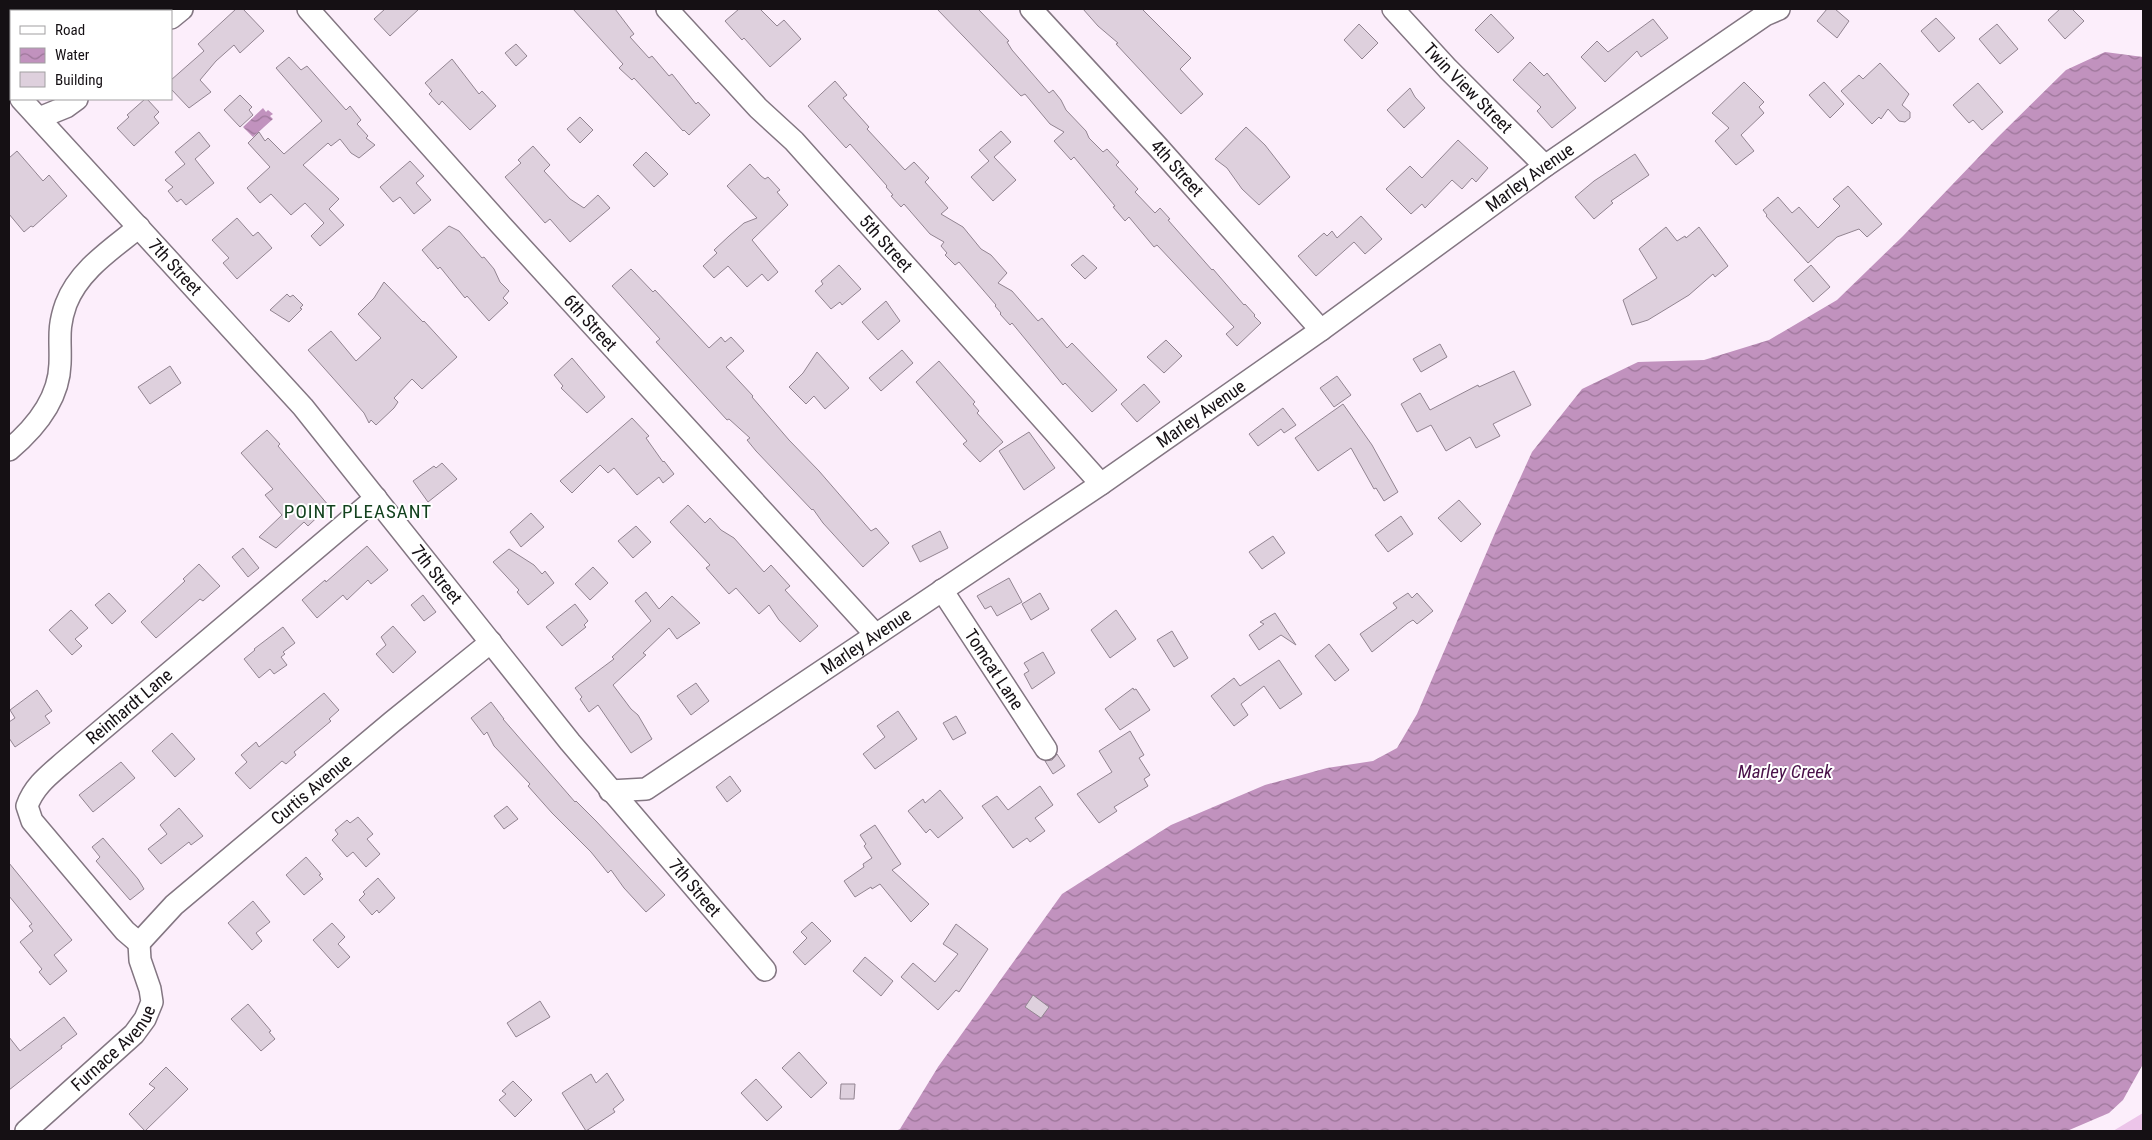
<svg xmlns="http://www.w3.org/2000/svg" width="2152" height="1140" font-family="'Roboto Condensed',sans-serif">
  <style>
    .green { fill: #ecc4e9 }
    .water { fill: url(#water-waves) }
    .building { fill: #ded0dd; stroke: #928491 }
    .lines { fill: none; stroke-linecap: round; stroke-linejoin: round }
    .minor-casing { stroke: #837682; stroke-width: 24 }
    .minor { stroke: #fff; stroke-width: 21 }
    .labels { text-anchor: middle; stroke-width: 4; stroke-linejoin: round; paint-order: stroke }
    .street-label { font-size: 18px; fill: #151014; stroke: #fff }
    .neighbourhood-label { font-size: 19px; letter-spacing: 1px; fill: #13421e; stroke: #fff }
    .water-label { font-size: 19px; font-style: italic; fill: #491149; stroke: #fff }
  </style>
  <defs>
    <pattern id="water-waves" width="16" height="10" patternUnits="userSpaceOnUse" patternTransform="scale(1.25)"><rect width="16" height="10" fill="#c192be"/><path d="M0 5q4-4 8 0t8 0" fill="none" stroke="#9c7699"/></pattern>
  </defs>
  <rect width="100%" height="100%" fill="#fceefb"/>
  <!-- green -->
  <path class="green" d="M2143 1113V1131H2113Z"/>
  <!-- water -->
  <path class="water" d="M2105 52 2143 57V1064L2123 1100 2109 1113 2067 1131H896L900 1129 938 1067 1062 894 1171 825 1265 785 1327 768 1373 761 1397 748 1417 714 1495 533 1532 452 1582 389 1638 362 1704 360 1769 340 1837 300 1903 236 1998 137 2066 70Z
    M263 108 266 112 268 110 273 114 270 116 273 119 253 137 243 127Z"/>
  <!-- building -->
  <path class="building" d="M236 9H243L264 31 240 53 234 45 216 61 200 80 211 92 189 108 171 89V80L204 51 198 44Z
    M385 9H419L390 36 374 19Z
    M573 9H615L634 34 630 37 649 58 652 56 669 76 672 74 696 104 698 102 710 115 689 135 684 130 683 131 634 78 632 80 619 68 623 64Z
    M739 9H760L777 26 784 20 801 39 770 67 744 38 742 40 725 21Z
    M937 9H978L1009 41 1007 42 1012 50 1049 93 1053 90 1061 100 1066 110 1086 131 1089 138 1103 152 1107 149 1119 162 1116 165 1138 189 1135 192 1155 213 1160 208 1170 219 1168 220 1212 270 1213 269 1244 305 1245 304 1255 315 1254 316 1261 323 1237 346 1226 334 1234 327 1157 245 1154 247 1129 217 1125 221 1113 207 1115 206 1074 157 1071 160 1054 141 1064 132 1050 124 1025 94 1021 96Z
    M1083 9H1142L1191 58 1180 69 1203 94 1181 114 1116 44 1118 43 1098 26Z
    M1827 9H1835L1849 21 1837 38 1817 21Z
    M2060 9H2072L2084 21 2065 39 2048 20Z
    M1491 14 1514 38 1498 53 1475 30Z
    M1936 18 1955 38 1939 52 1921 31Z
    M1653 19 1668 38 1641 57 1637 51 1605 82 1581 57 1597 41 1608 52Z
    M1359 24 1378 43 1362 59 1344 40Z
    M1997 24 2018 49 2000 64 1979 39Z
    M516 44 527 56 516 66 505 53Z
    M289 57 301 70 307 66 346 110 350 106 361 120 357 124 368 136 366 138 375 145 359 158 351 153 340 139 331 146 328 143 303 165 339 199 329 209 344 225 320 246 311 236 324 223 305 203 291 215 271 194 260 203 247 188 270 167 248 143 259 132 265 141 268 138 284 154 322 121 276 68Z
    M452 59 479 94 482 91 496 106 470 130 442 101 439 105 429 94 432 91 425 83Z
    M1530 62 1544 76 1547 73 1576 108 1552 128 1537 111 1541 107 1513 80Z
    M1880 63 1909 94 1902 105 1910 112V118L1905 122 1899 121 1888 109 1881 119 1879 117 1872 124 1841 91 1859 75 1863 79Z
    M835 81 847 95 843 98 869 127 867 129 905 170 914 162 929 178 925 182 948 208 941 214 963 227 981 249 991 255 1007 273 998 283 1012 291 1038 321 1042 318 1067 348 1072 343 1117 390 1092 412 1065 383 1063 385 1012 323 1010 325 1000 314 1001 313 995 306 996 305 959 262 955 265 945 255 947 253 941 246 944 242 930 234 904 204 901 207 891 196 893 195 886 187 887 186 850 144 846 148 808 106Z
    M1744 82 1764 102 1759 107 1764 113 1741 135 1754 151 1736 165 1715 141 1729 128 1712 113Z
    M1824 82 1844 104 1830 118 1809 95Z
    M1978 83 2003 112 1982 130 1973 120 1969 123 1953 105Z
    M1410 88 1415 97 1425 108 1404 128 1387 110Z
    M240 95 252 107 249 110 253 115 240 127 224 110Z
    M145 99H147L159 112 154 117 159 123 134 146 117 128 129 117 127 115Z
    M580 117 593 130 580 143 567 129Z
    M1246 127 1265 145 1290 177 1259 205 1242 189 1227 168 1215 159Z
    M1001 131 1011 142 994 157 1016 180 993 201 971 177 989 161 979 150Z
    M199 132 210 146 195 159 214 183 186 205 181 199 177 202 168 191 173 187 165 180 185 164 175 152Z
    M1458 140 1488 168 1476 182 1472 178 1462 189 1452 180 1425 208 1422 204 1411 214 1386 189 1410 166 1422 178Z
    M533 146 550 165 544 171 570 199 584 208 598 195 610 208 570 242 550 219 545 223 505 177 521 163 518 160Z
    M17 151 43 181 49 175 67 196 33 227 31 226 24 232 9 214V158Z
    M646 152 668 174 654 187 633 165Z
    M1635 154 1649 175 1611 201 1613 203 1594 219 1575 197 1594 181Z
    M410 161 424 176 416 183 431 200 414 214 400 197 393 202 380 187Z
    M750 164 761 176 765 179 768 177 780 190 777 192 788 205 752 240 778 272 768 281 762 274 747 287 728 266 714 278 703 266 717 253 714 250 729 236 744 223 757 218 727 186Z
    M1848 186 1882 224 1867 237 1859 229 1837 237 1808 263 1766 216 1767 215 1763 210 1778 197 1792 213 1799 207 1818 228 1840 206 1833 199Z
    M1361 216 1382 239 1365 254 1354 242 1316 276 1298 256 1324 233 1327 236 1332 231 1337 238Z
    M237 218 253 236 258 232 272 248 237 279 223 263 229 258 212 240Z
    M449 226 459 231 482 258 484 257 494 269 500 282 509 291 503 298 508 303 489 321 467 296 465 298 440 267 438 269 422 250Z
    M1666 227 1677 241 1685 236 1686 238 1699 227 1728 266 1715 277 1713 274 1689 295 1671 306 1648 320 1632 325 1623 300 1657 278 1639 249Z
    M1083 255 1097 268 1085 279 1071 265Z
    M839 265 861 289 842 305 840 302 831 309 815 291 823 284 821 281Z
    M1811 265 1830 287 1813 302 1794 280Z
    M631 269 653 292 655 290 709 348 721 337 725 342 731 337 744 351 726 367 753 396 752 397 789 440 819 471 871 531 876 528 889 543 863 567 823 523 813 509 812 510 756 451 747 440 750 438 729 419 727 420 656 342 660 339 612 286Z
    M384 282 423 322 424 321 457 357 422 389 412 379 394 398 398 402 394 408 376 425 371 420 369 423 364 413 308 350 331 331 356 361 381 338 358 314 374 298Z
    M287 294 290 297 293 295 303 305 300 308 302 309 289 322 270 310Z
    M886 301 900 321 878 340 862 322Z
    M1166 340 1182 356 1164 373 1147 357Z
    M1440 344 1447 357 1421 372 1413 359Z
    M902 350 913 363 881 391 869 378Z
    M817 352 849 388 825 409 814 396 806 404 789 387 803 373Z
    M572 358 605 397 587 413 561 388 563 386 554 375Z
    M939 361 975 402 973 404 979 411 977 413 1003 442 980 462 963 444 967 441 916 382Z
    M170 366 181 383 150 404 138 387Z
    M1514 371 1531 405 1493 424 1500 436 1476 448 1470 437 1446 451 1431 425 1417 432 1401 404 1420 393 1430 410 1478 385 1479 387Z
    M1337 376 1351 395 1334 407 1320 388Z
    M1144 384 1160 402 1137 422 1121 404Z
    M1343 404 1372 445 1398 492 1384 501 1376 488 1374 489 1351 448 1318 471 1295 438Z
    M1283 408 1296 425 1284 433 1281 429 1258 446 1249 434Z
    M632 418 649 436 646 438 663 462 664 461 674 474 663 483 659 477 637 495 614 468 608 473 600 465 572 493 560 481Z
    M267 430 280 444 278 446 329 506 308 526 304 522 276 548 259 537 282 515 265 495 273 489 241 453Z
    M1029 432 1055 468 1024 490 999 451Z
    M442 463 457 479 428 502 413 481 434 466 436 468Z
    M1459 500 1481 524 1461 542 1438 518Z
    M688 505 705 523 710 518 721 530 734 538 764 572 771 565 790 586 785 590 818 626 800 642 779 620 769 605 759 614 736 588 729 594 706 568 710 565 670 522Z
    M531 513 544 527 521 547 510 532Z
    M1401 516 1413 534 1388 552 1375 535Z
    M636 526 651 542 633 558 618 541Z
    M940 531 948 548 920 562 912 546Z
    M1273 536 1285 553 1262 569 1249 552Z
    M367 546 388 570 371 584 368 580 347 600 343 595 317 618 302 600 325 580 326 582Z
    M243 548 259 568 248 577 232 557Z
    M509 549 534 565 542 574 545 571 554 583 528 605 517 592 519 590 493 562Z
    M199 564 220 586 203 601 200 599 156 638 141 622 185 581 183 579Z
    M593 567 608 583 590 600 575 584Z
    M1009 578 1022 602 997 616 991 606 985 609 977 596Z
    M646 592 659 609 672 596 700 623 677 639 669 628 643 653 646 655 613 685 631 709 638 715 652 739 631 753 598 705 589 712 580 699 582 697 575 688 614 659 612 657 651 621 635 601Z
    M109 593 126 611 112 624 95 605Z
    M1040 593 1049 609 1031 620 1022 604Z
    M1408 593 1412 598 1417 593 1433 611 1417 624 1413 620 1408 623 1372 652 1360 634 1397 608 1393 603Z
    M423 595 436 612 424 621 411 605Z
    M575 604 588 621 584 625 586 627 562 646 546 627Z
    M71 610 88 628 75 639 82 646 72 655 49 630Z
    M1116 610 1136 639 1110 658 1091 630Z
    M1275 613 1296 645 1281 635 1259 650 1249 635 1264 624 1260 622Z
    M393 626 416 652 393 673 376 654 386 645 381 637Z
    M283 627 295 643 283 652 285 654 281 657 287 665 274 674 270 669 259 678 244 659 255 650 254 649Z
    M1172 631 1188 658 1174 667 1157 640Z
    M1329 644 1349 670 1335 681 1315 656Z
    M1043 652 1055 673 1032 689 1024 674 1029 671 1024 663Z
    M1279 660 1302 694 1280 709 1264 686 1241 704 1248 715 1234 726 1211 696 1234 678 1240 686Z
    M696 683 709 701 691 715 677 696Z
    M1133 688 1134 690 1136 689 1150 710 1120 730 1105 709Z
    M37 690 52 711 45 716 50 723 15 747 9 738V722L15 718 10 710Z
    M324 693 339 710 329 719 331 721 294 752 296 755 286 764 282 761 250 789 235 773 247 762 241 755 256 742 259 747Z
    M491 702 504 719H503L575 802 576 801 596 821 665 895 646 912 624 888 611 870 608 873 591 852 552 813 528 786 530 784 494 746 487 732 484 735 471 718Z
    M898 711 917 739 875 769 863 754 885 737 877 726Z
    M956 716 966 733 953 740 943 723Z
    M1130 731 1144 755 1139 758 1150 775 1144 779 1148 786 1114 807 1117 811 1099 823 1077 794 1112 772 1099 751Z
    M172 733 195 759 175 777 152 751Z
    M1057 754 1065 766 1053 774 1045 761 1052 760Z
    M121 762 135 778 93 812 79 795Z
    M730 776 741 791 727 802 716 787Z
    M1040 786 1053 805 1035 818 1045 831 1030 842 1027 838 1013 848 982 806 997 796 1008 810Z
    M940 790 963 818 938 838 930 829 926 833 908 811 923 799 925 803Z
    M507 806 518 819 504 829 494 816Z
    M179 808 203 836 191 845 189 842 161 864 148 849 167 834 160 825Z
    M358 817 373 834 367 839 380 854 366 867 353 852 347 857 332 840 338 834 335 830 347 820 350 823Z
    M875 825 901 864 892 870 929 904 911 922 880 884 872 889 871 887 855 897 844 881 864 867 863 864 872 858 864 846 866 844 860 835Z
    M103 838 138 879 144 889 130 900 96 861 100 857 92 847Z
    M306 857 321 874 319 875 323 879 304 895 286 875Z
    M9 863 72 940 54 955 67 971 50 985 39 972 42 969 20 942 33 931 29 926 32 924 9 896Z
    M378 878 395 898 379 913 377 910 372 915 359 900 365 894 363 892Z
    M253 901 270 922 256 933 262 941 252 950 228 923Z
    M812 922 831 941 805 965 793 952 807 938 801 932Z
    M332 923 345 937 338 944 350 957 338 968 313 940Z
    M956 924 988 949 959 992 956 990 938 1010 901 977 913 963 935 982 958 954 943 944Z
    M865 957 893 981 881 996 853 971Z
    M1033 995 1049 1007 1041 1018 1025 1007Z
    M540 1001 550 1017 516 1037 507 1023Z
    M248 1004 271 1031 269 1032 275 1039 261 1051 231 1019Z
    M64 1017 77 1034 61 1046 62 1048 9 1090V1037L20 1051Z
    M799 1052 827 1083 811 1098 782 1068Z
    M166 1067 188 1089 145 1131 129 1114 155 1088 149 1084Z
    M607 1073 624 1100 613 1109 615 1112 586 1131 562 1093 591 1074 596 1083Z
    M756 1079 782 1107 767 1121 741 1093Z
    M513 1081 532 1100 515 1117 499 1100 506 1094 502 1091Z
    M841 1084H855L854 1099H840Z"/>
  <g class="lines">
    <!-- minor casing -->
    <g class="minor-casing">
      <g id="minor">
        <path id="s1" d="M308 9 500 224 875 634"/>
        <path id="s2" d="M667 9 758 108 794 141 1101 484"/>
        <path id="s3" d="M1031 9 1158 147 1321 330"/>
        <path id="s4" d="M1393 9 1448 69 1545 166"/>
        <path d="M171 18 182 9"/>
        <path id="s5" d="M21 99 303 407 570 742 765 970"/>
        <path d="M39 118 66 107 77 99"/>
        <path d="M9 450C34 429 59 399 60 364 61 340 57 329 66 304 79 270 112 249 139 227"/>
        <path id="s6" d="M942 590 1046 749"/>
        <path id="s7" d="M610 791 646 789 1101 484 1321 330 1545 166 1765 15 1779 9"/>
        <path id="s8" d="M139 943 125 931 32 821 27 806C34 786 49 775 65 761L376 498"/>
        <path id="s9" d="M139 943 174 905 392 722 491 642"/>
        <path id="s10" d="M26 1131 134 1034 145 1019 152 1002 150 989 140 960 139 943"/>
      </g>
    </g>
    <!-- minor -->
    <use href="#minor" class="minor"/>
  </g>
  <g class="labels">
    <!-- street labels -->
    <g class="street-label">
      <text dy="6" stroke="none"><textPath href="#s4" startOffset="109">Twin View Street</textPath></text>
      <text dy="6" stroke="none"><textPath href="#s3" startOffset="216">4th Street</textPath></text>
      <text dy="6" stroke="none"><textPath href="#s7" startOffset="1111">Marley Avenue</textPath></text>
      <text dy="6" stroke="none"><textPath href="#s2" startOffset="321">5th Street</textPath></text>
      <text dy="6" stroke="none"><textPath href="#s5" startOffset="228">7th Street</textPath></text>
      <text dy="6" stroke="none"><textPath href="#s1" startOffset="422">6th Street</textPath></text>
      <text dy="6" stroke="none"><textPath href="#s7" startOffset="706">Marley Avenue</textPath></text>
      <text dy="6" stroke="none"><textPath href="#s5" startOffset="632">7th Street</textPath></text>
      <text dy="6" stroke="none"><textPath href="#s7" startOffset="301">Marley Avenue</textPath></text>
      <text dy="6" stroke="none"><textPath href="#s6" startOffset="95">Tomcat Lane</textPath></text>
      <text dy="6" stroke="none"><textPath href="#s8" startOffset="322">Reinhardt Lane</textPath></text>
      <text dy="6" stroke="none"><textPath href="#s9" startOffset="231">Curtis Avenue</textPath></text>
      <text dy="6" stroke="none"><textPath href="#s5" startOffset="1038">7th Street</textPath></text>
      <text dy="6" stroke="none"><textPath href="#s10" startOffset="121">Furnace Avenue</textPath></text>
    </g>
    <!-- neighbourhood labels -->
    <g class="neighbourhood-label">
      <text x="358" y="518">POINT PLEASANT</text>
    </g>
    <!-- water labels -->
    <g class="water-label">
      <text x="1785" y="778">Marley Creek</text>
    </g>
  </g>
  <!-- border -->
  <rect width="2152" height="1140" fill="none" stroke="#151014" stroke-width="20"/>
  <!-- legend -->
  <rect x="10" y="10" width="162" height="90" fill="#ffffff" stroke="#a19fa1"/>
  <rect x="20" y="26" width="25" height="8" fill="#ffffff" stroke="#a19fa1"/>
  <text x="55" y="35" font-size="15" fill="#151014">Road</text>
  <rect x="20" y="48" width="25" height="15" fill="url(#water-waves)" stroke="#a19fa1"/>
  <text x="55" y="60" font-size="15" fill="#151014">Water</text>
  <rect x="20" y="72" width="25" height="15" fill="#ded0dd" stroke="#a19fa1"/>
  <text x="55" y="85" font-size="15" fill="#151014">Building</text>
</svg>
